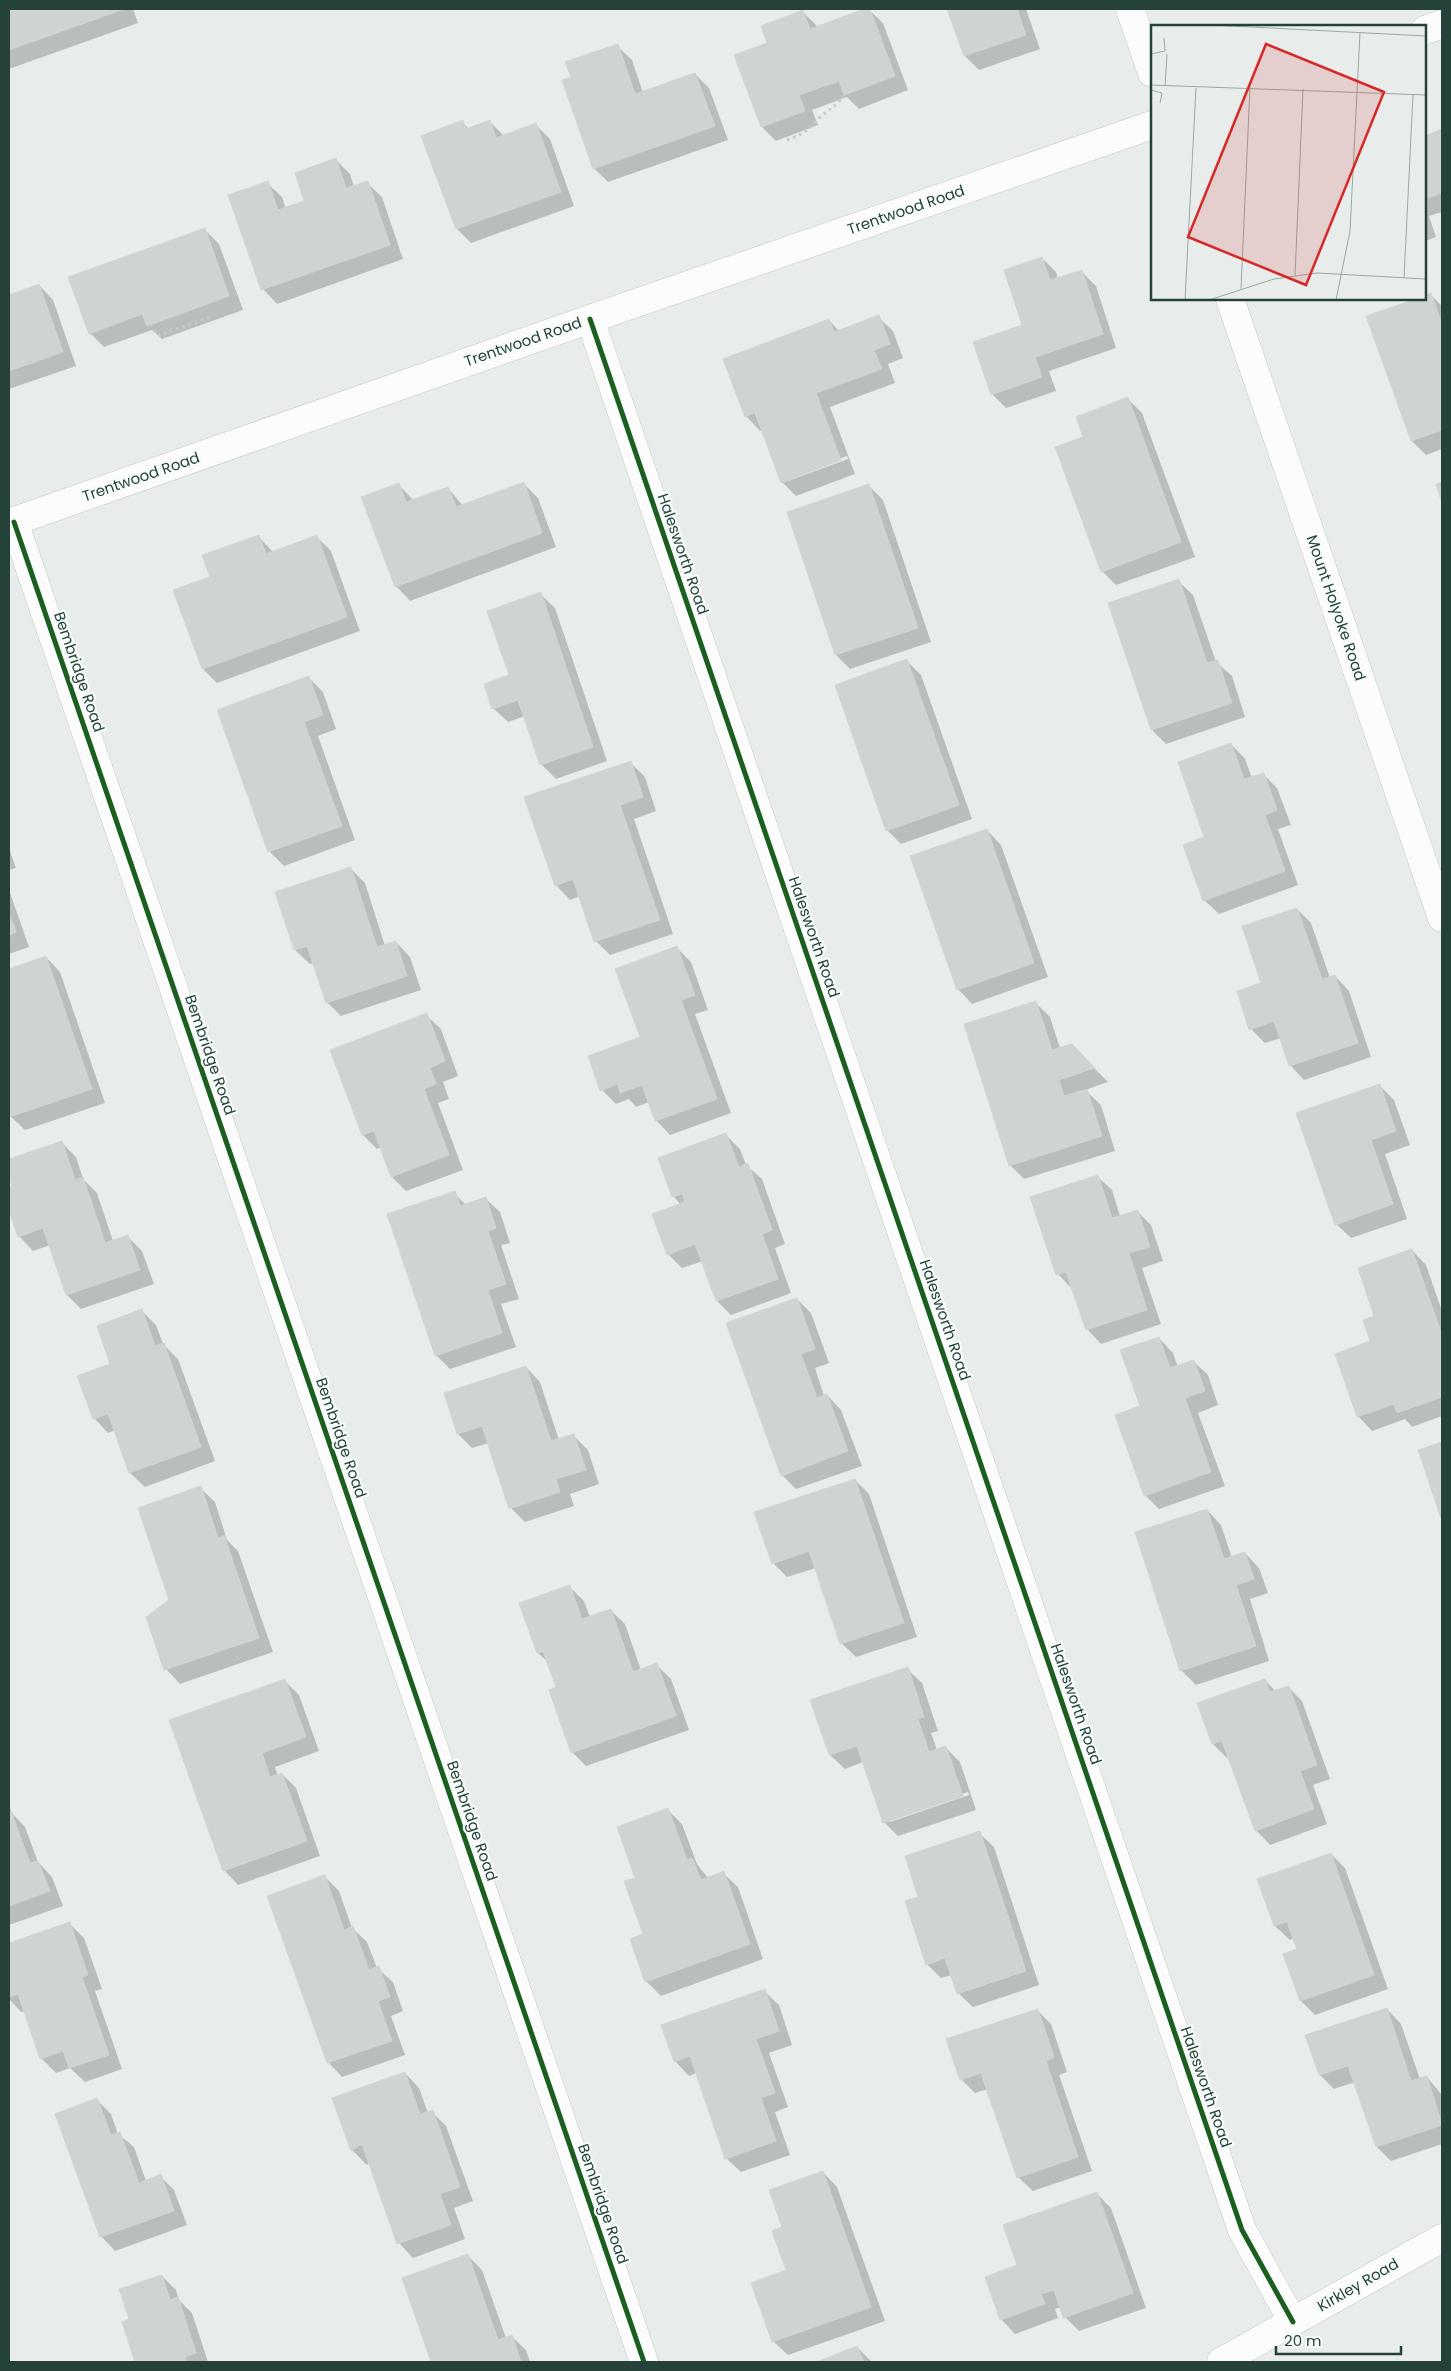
<svg xmlns="http://www.w3.org/2000/svg" width="1451" height="2371" font-family="Poppins,sans-serif">
  <style>
    .shadow { fill: #0003; fill-rule: evenodd }
    .building { fill: #cfd4d2; stroke: #d1d6d4 }
    .lines { fill: none; stroke-linecap: round; stroke-linejoin: round }
    .minor-casing { stroke: #c5cac8; stroke-width: 29 }
    .path { stroke: #c3ccca; stroke-width: 3; stroke-dasharray: 2.5 4; stroke-linecap: butt }
    .minor { stroke: #fcfcfc; stroke-width: 28 }
    .cycleway-casing { stroke: #f7fbf9; stroke-width: 8 }
    .cycleway { stroke: #1b5e20; stroke-width: 5 }
    .labels { text-anchor: middle; stroke-width: 4.5; stroke-linejoin: round; paint-order: stroke }
    .street-label { font-size: 15px; fill: #24423a; stroke: #f7fbf9 }
    .inset-road { fill: none; stroke: #9aa9a4; stroke-width: 1 }
    .view { fill: #d62828; fill-opacity: 0.15; stroke: #d62828; stroke-width: 2.5 }
    .inset-edge { fill: none; stroke: #24423a; stroke-width: 2.5 }
  </style>
  <rect width="100%" height="100%" fill="#e8edeb"/>
  <!-- shadow -->
  <path class="shadow" d="M9 9H133L138 23 9 69Z
    M868 9 883 23 908 90 859 109 847 97 812 110 818 125 776 141 762 127 803 12 818 27Z
    M948 9H1026L1040 49 979 70 965 56Z
    M617 46 632 60 643 93 695 74 709 88 728 140 608 182 594 168 572 78Z
    M489 121 504 136 535 124 550 139 574 206 471 243 457 229 423 136 462 122 469 129Z
    M1442 131V212L1429 216 1436 237 1425 241V137Z
    M336 160 350 174 354 187 367 183 382 197 403 259 277 304 263 289 267 183 282 197 286 209 306 202Z
    M205 230 219 244 243 310 162 339 152 330 104 347 90 333Z
    M1042 258 1056 272 1058 279 1081 271 1096 286 1116 348 1049 371 1056 391 1006 408 992 394 1024 326Z
    M39 285 53 300 76 366 9 389V296Z
    M1431 295 1442 306V449L1426 455 1412 441 1368 317 1425 299Z
    M878 317 893 331 903 358 888 364 895 383 830 407 855 474 796 496 782 482 762 430 760 431 746 416 829 320 839 331ZM847 456 848 459 788 481V479Z
    M1128 399 1142 413 1195 557 1116 585 1102 571 1085 438Z
    M523 483 538 498 556 547 410 601 396 586 398 484 414 501 448 488 463 506Z
    M869 486 883 500 931 642 850 669 836 655 789 512Z
    M258 536 273 552 317 537 331 551 360 631 217 683 203 669 175 591 211 578Z
    M1178 581 1193 595 1216 662 1232 676 1245 717 1166 744 1152 730 1109 604Z
    M540 594 555 608 607 761 556 779 542 765 525 716 508 722 493 708 510 676Z
    M907 661 921 675 972 819 901 844 887 830Z
    M309 678 323 692 336 729 318 736 355 840 284 866 269 851Z
    M1231 744 1245 759 1252 778 1263 774 1277 788 1291 825 1278 829 1298 885 1219 914 1204 900 1206 838Z
    M630 762 645 777 656 811 634 819 673 934 610 955 596 941 580 896 570 900 556 885Z
    M987 830 1001 845 1048 977 972 1004 958 989Z
    M9 848 16 868 9 870Z
    M351 869 365 883 385 946 396 942 410 957 421 990 341 1016 327 1002 314 963 310 964 295 950Z
    M9 890 29 947 9 954Z
    M1297 909 1311 923 1330 978 1335 976 1349 991 1371 1057 1304 1080 1290 1065 1281 1038 1265 1043 1251 1029 1262 984Z
    M677 948 691 962 708 1010 695 1014 731 1113 670 1135 656 1120 649 1102 636 1107 629 1099 616 1104 602 1090 642 1038Z
    M46 957 60 972 105 1103 25 1130 10 1116 9 1111V970Z
    M1036 1003 1050 1017 1060 1048 1071 1045 1108 1082 1085 1090 1101 1105 1115 1151 1024 1179 1010 1165Z
    M426 1015 441 1029 458 1076 443 1082 449 1099 438 1103 463 1170 406 1191 392 1177 381 1147 377 1149 363 1135Z
    M1379 1085 1394 1100 1410 1145 1385 1154 1407 1219 1351 1238 1336 1224Z
    M726 1135 740 1149 746 1165 762 1179 785 1244 775 1248 791 1293 731 1315 717 1301 703 1261 682 1268 668 1254 681 1205 673 1196Z
    M62 1143 76 1157 83 1179 97 1193 113 1241 128 1237 142 1251 154 1284 81 1309 67 1295 50 1245 33 1251 19 1236 9 1207V1189L13 1187 9 1174V1161Z
    M1097 1176 1112 1190 1120 1216 1137 1211 1151 1225 1163 1261 1142 1268 1161 1324 1101 1344 1087 1329 1072 1289 1058 1274Z
    M454 1193 466 1205 485 1198 500 1212 510 1243 501 1245 519 1299 501 1304 516 1347 450 1369 436 1355Z
    M1412 1250 1426 1265 1442 1311V1416L1412 1427 1405 1419 1372 1431 1358 1416 1376 1317Z
    M797 1299 811 1313 829 1363 815 1368 824 1396 827 1395 841 1410 862 1466 796 1489 782 1475Z
    M142 1311 156 1325 163 1344 178 1359 215 1461 145 1487 130 1473 115 1430 108 1433 94 1418 112 1365Z
    M1159 1338 1173 1353 1178 1367 1193 1361 1208 1375 1218 1405 1198 1413 1225 1486 1159 1509 1145 1495 1141 1407Z
    M526 1367 540 1382 559 1440 574 1436 588 1450 599 1484 570 1494 574 1506 525 1522 511 1508 489 1443 472 1448 458 1434 445 1394Z
    M1442 1443V1517L1420 1451Z
    M855 1480 869 1494 917 1637 856 1657 841 1643 816 1568 787 1577 773 1563Z
    M200 1488 215 1502 227 1540 238 1551 273 1652 180 1684 166 1669 171 1600Z
    M1207 1510 1221 1525 1232 1558 1245 1553 1259 1568 1268 1593 1250 1599 1269 1661 1196 1685 1181 1670Z
    M570 1587 584 1601 590 1617 610 1610 625 1624 641 1670 657 1665 671 1679 689 1730 586 1766 572 1752 558 1688 548 1662 538 1653 521 1604Z
    M907 1669 922 1683 938 1731 931 1733 937 1750 946 1748 960 1762 976 1810 898 1836 884 1822 863 1762 845 1769 830 1755 812 1701ZM968 1792 969 1795 890 1822V1819Z
    M284 1680 299 1695 319 1751 275 1767 278 1776 282 1774 296 1788 320 1856 238 1885 224 1870Z
    M1265 1680 1276 1692 1288 1687 1302 1701 1330 1779 1313 1785 1327 1824 1270 1845 1256 1830 1229 1757 1227 1758 1213 1744 1199 1704Z
    M9 1805 12 1813 25 1827 38 1862 52 1877 63 1906 9 1925Z
    M668 1810 682 1824 697 1864 708 1878 723 1873 738 1887 763 1959 661 1996 647 1982 632 1940 645 1935Z
    M979 1833 994 1847 1039 1985 973 2007 958 1993 952 1975 941 1978 927 1964 920 1897Z
    M1331 1854 1345 1868 1388 1989 1315 2015 1301 2001 1285 1955 1299 1950 1295 1938 1290 1940 1275 1926 1259 1879Z
    M325 1877 339 1891 352 1928 367 1942 377 1968 393 1982 403 2011 391 2016 405 2055 342 2077 328 2062Z
    M70 1924 84 1938 102 1989 95 1991 122 2069 85 2082 70 2068 56 2073 41 2058 25 2011 21 2012 9 1999V1944Z
    M764 1991 779 2005 792 2045 769 2053 788 2107 775 2112 790 2155 741 2172 726 2158 697 2073 689 2076 675 2061Z
    M1387 2009 1401 2024 1420 2079 1427 2077 1442 2095V2144L1391 2161 1377 2147 1355 2082 1334 2089 1320 2075Z
    M1037 2010 1051 2024 1067 2072 1059 2075 1092 2171 1033 2191 1018 2177 988 2089 975 2093 961 2079Z
    M405 2073 419 2088 428 2113 432 2112 446 2126 473 2201 454 2208 465 2239 413 2258 399 2243 370 2162 367 2165 352 2150 334 2098Z
    M97 2100 111 2114 118 2134 134 2147 146 2181 160 2176 174 2190 187 2225 115 2251 101 2236Z
    M823 2172 837 2187 885 2321 788 2355 773 2341 788 2271 783 2228Z
    M1097 2194 1111 2208 1146 2308 1079 2331 1065 2317 1061 2307 1055 2309 1058 2318 1015 2334 1001 2319 1019 2266Z
    M468 2256 482 2270 506 2338 511 2336 526 2350 530 2362H433L404 2279Z
    M162 2276 176 2290 179 2300 192 2313 208 2362H136L123 2322 131 2319Z
    M857 2347 872 2362H820Z"/>
  <!-- building -->
  <path class="building" d="M9 9H124L9 50Z
    M864 9H870L895 76 844 95 839 81 799 95 805 111 761 127 734 55 767 43 761 26 803 10 810 29Z
    M947 9H1017L1026 35 964 56Z
    M618 44 635 94 695 73 715 126 593 169 562 80 571 77 565 62Z
    M463 120 466 129 490 120 496 138 536 123 561 192 456 229 421 136Z
    M1442 129V193L1425 199V136Z
    M336 158 346 188 368 181 390 245 261 290 228 195 268 181 278 210 304 201 295 173Z
    M205 228 229 296 147 326 142 314 89 334 68 277Z
    M1042 257 1050 280 1082 270 1103 334 1035 357 1042 377 991 395 973 342 1022 325 1004 270Z
    M39 284 63 352 9 371V295Z
    M1431 293 1442 324V430L1411 441 1366 316 1416 299H1425V296Z
    M879 315 890 344 874 350 882 369 816 393 841 460 781 483 755 413 745 417 723 359 829 319 834 332Z
    M1128 397 1181 542 1101 572 1055 447 1083 437 1076 417Z
    M524 482 542 533 395 587 361 497 399 483 406 502 448 487 456 507Z
    M1442 482V503L1436 484Z
    M869 484 918 628 835 655 787 512Z
    M259 535 266 554 317 535 347 617 202 669 173 590 210 577 202 555Z
    M1179 579 1207 663 1218 660 1232 703 1151 730 1108 603Z
    M541 592 593 747 540 765 518 700 492 709 484 684 509 675 487 611Z
    M907 659 959 805 886 831 835 685Z
    M309 676 323 715 304 722 342 826 268 852 217 710Z
    M1231 743 1244 779 1264 773 1277 810 1265 815 1285 871 1203 901 1183 845 1204 837 1178 762Z
    M631 761 643 797 620 805 660 920 594 942 573 879 555 886 524 797Z
    M987 829 1034 963 957 990 910 856Z
    M351 867 377 947 396 941 407 976 326 1003 307 946 294 950 275 892Z
    M1297 908 1322 979 1335 975 1358 1043 1289 1066 1274 1021 1249 1030 1237 991 1261 983 1242 926Z
    M9 913 16 932 9 935Z
    M677 946 695 995 681 1000 717 1099 655 1121 642 1085 620 1093 618 1084 600 1091 588 1056 640 1037 615 969Z
    M46 956 92 1089 9 1117V969Z
    M1036 1001 1052 1050 1072 1044 1095 1068 1059 1080 1064 1096 1087 1089 1102 1136 1009 1166 964 1024Z
    M427 1013 445 1061 430 1068 436 1084 424 1089 449 1155 391 1177 374 1131 362 1135 330 1050Z
    M1380 1084 1396 1131 1371 1140 1393 1204 1335 1225 1296 1113Z
    M726 1133 739 1167 748 1163 772 1230 762 1234 778 1279 716 1301 695 1244 667 1255 652 1214 685 1202 682 1194 672 1197 658 1158Z
    M62 1141 75 1180 83 1177 105 1243 128 1235 140 1270 66 1295 43 1228 18 1237 9 1211V1187L12 1186 9 1178V1159Z
    M1098 1175 1112 1218 1138 1210 1150 1247 1129 1253 1147 1310 1086 1330 1066 1272 1056 1275 1030 1197Z
    M455 1191 460 1206 486 1197 496 1228 488 1231 506 1284 488 1290 502 1333 435 1356 387 1214Z
    M1412 1249 1442 1335V1397L1397 1413 1394 1404 1357 1417 1335 1354 1370 1341 1363 1320 1374 1316 1358 1268Z
    M797 1298 815 1349 801 1354 817 1398 827 1394 848 1451 781 1476 726 1323Z
    M142 1309 155 1346 164 1343 201 1447 129 1473 108 1414 93 1419 77 1376 110 1364 97 1326Z
    M1159 1337 1170 1368 1194 1360 1205 1391 1185 1398 1211 1472 1144 1496 1115 1415 1140 1406 1120 1350Z
    M526 1366 551 1441 574 1434 586 1470 556 1479 560 1492 509 1509 482 1426 457 1434 444 1393Z
    M1442 1442V1521L1418 1450Z
    M855 1479 904 1623 840 1644 809 1551 772 1564 754 1512Z
    M201 1486 218 1538 224 1535 259 1638 164 1670 146 1617 169 1600 138 1508Z
    M1207 1509 1224 1559 1245 1552 1254 1579 1236 1585 1256 1646 1180 1671 1135 1532Z
    M570 1585 582 1619 611 1609 633 1672 657 1663 676 1716 571 1753 549 1690 556 1687 543 1651 537 1653 519 1603Z
    M908 1667 924 1717 918 1719 929 1752 946 1746 963 1796 883 1823 857 1746 829 1755 810 1700Z
    M285 1679 306 1737 262 1753 270 1777 282 1773 307 1841 223 1871 169 1720Z
    M1265 1679 1270 1692 1289 1686 1317 1765 1300 1771 1314 1809 1255 1831 1222 1741 1212 1744 1197 1703Z
    M668 1808 687 1860 692 1858 701 1880 724 1871 750 1944 645 1982 630 1939 643 1934 624 1881 635 1878 617 1827Z
    M11 1811 30 1863 38 1861 50 1891 9 1906V1812Z
    M980 1831 1026 1971 957 1994 945 1958 926 1965 905 1901 918 1897 905 1856Z
    M1331 1853 1374 1975 1300 2001 1283 1954 1297 1949 1287 1922 1274 1926 1257 1879Z
    M325 1875 344 1930 353 1926 369 1970 379 1966 390 1997 378 2001 392 2041 327 2063 267 1896Z
    M70 1922 88 1975 82 1977 109 2055 69 2068 63 2051 40 2059 18 1994 9 1997V1943Z
    M765 1989 779 2031 756 2039 775 2093 761 2098 776 2141 725 2159 690 2056 674 2062 661 2025Z
    M1387 2008 1411 2081 1427 2076 1442 2125 1376 2147 1348 2066 1319 2075 1305 2035Z
    M1038 2009 1054 2057 1046 2061 1078 2157 1017 2178 981 2073 960 2080 946 2039Z
    M405 2072 420 2114 433 2110 460 2187 440 2194 451 2225 397 2244 362 2144 351 2151 332 2098Z
    M97 2098 111 2135 120 2132 139 2183 161 2174 174 2211 100 2237 55 2114Z
    M823 2171 871 2307 772 2342 751 2283 786 2270 772 2231 782 2227 769 2190Z
    M1097 2192 1133 2293 1063 2318 1054 2290 1041 2294 1045 2304 1000 2320 985 2277 1017 2265 1003 2225Z
    M468 2254 498 2340 512 2335 521 2362H431L402 2278Z
    M162 2275 170 2300 178 2297 196 2353 185 2357 187 2362H135L122 2322 129 2319 119 2289Z
    M857 2346 864 2362H817Z"/>
  <g class="lines">
    <!-- minor casing -->
    <g class="minor-casing">
      <path id="minor" d="M1130 9 1152 73
        M1425 30 1442 24
        M1230 299 1442 918
        M590 319 1242 2230 1293 2322
        M14 522 644 2362
        M9 523 590 319 1152 125
        M1221 2362 1442 2238"/>
    </g>
    <!-- path -->
    <path class="path" d="M787 140C807 132 806 132 820 117 829 109 837 106 844 95
      M151 324 156 334 160 335 210 317"/>
    <!-- minor -->
    <use href="#minor" class="minor"/>
    <!-- cycleway casing -->
    <g class="cycleway-casing">
      <path id="cycleway" d="M590 319 1242 2230 1293 2322
        M14 522 644 2362"/>
    </g>
    <!-- cycleway -->
    <use href="#cycleway" class="cycleway"/>
  </g>
  <g class="labels">
    <!-- street labels -->
    <g class="street-label">
      <text transform="translate(906 210) rotate(-19)" y="5">Trentwood Road</text>
      <text transform="translate(523 342) rotate(-19)" y="5">Trentwood Road</text>
      <text transform="translate(141 477) rotate(-19)" y="5">Trentwood Road</text>
      <text transform="translate(683 554) rotate(71)" y="5">Halesworth Road</text>
      <text transform="translate(1336 608) rotate(71)" y="5">Mount Holyoke Road</text>
      <text transform="translate(79 672) rotate(71)" y="5">Bembridge Road</text>
      <text transform="translate(814 937) rotate(71)" y="5">Halesworth Road</text>
      <text transform="translate(210 1055) rotate(71)" y="5">Bembridge Road</text>
      <text transform="translate(945 1320) rotate(71)" y="5">Halesworth Road</text>
      <text transform="translate(341 1438) rotate(71)" y="5">Bembridge Road</text>
      <text transform="translate(1076 1704) rotate(71)" y="5">Halesworth Road</text>
      <text transform="translate(472 1821) rotate(71)" y="5">Bembridge Road</text>
      <text transform="translate(1206 2087) rotate(71)" y="5">Halesworth Road</text>
      <text transform="translate(603 2204) rotate(71)" y="5">Bembridge Road</text>
      <text transform="translate(1358 2285) rotate(-30)" y="5">Kirkley Road</text>
    </g>
  </g>
  <!-- overview -->
  <g transform="translate(1151 25)">
    <rect width="275" height="275" fill="#e8edeb"/>
    <path class="inset-road" d="M61 0 275 11M0 29 14 26 13 13M0 60 275 70M14 61 16 29M0 65 11 68 9 78M144 251 152 64M253 253 262 70M90 264 99 62M34 275 45 63M58 275 123 254 166 248 275 254M185 275 199 206 209 8"/>
    <path class="view" d="M115 19 233 67 155 260 37 212Z"/>
    <rect width="275" height="275" class="inset-edge"/>
  </g>
  <!-- border -->
  <rect width="1451" height="2371" fill="none" stroke="#24423a" stroke-width="20"/>
  <!-- scale -->
  <path d="M1276 2346v8h125v-8" fill="none" stroke="#24423a" stroke-width="2.5"/>
  <text x="1284" y="2346" font-size="15" fill="#24423a" stroke="#f7fbf9" stroke-width="4" paint-order="stroke">20 m</text>
</svg>
